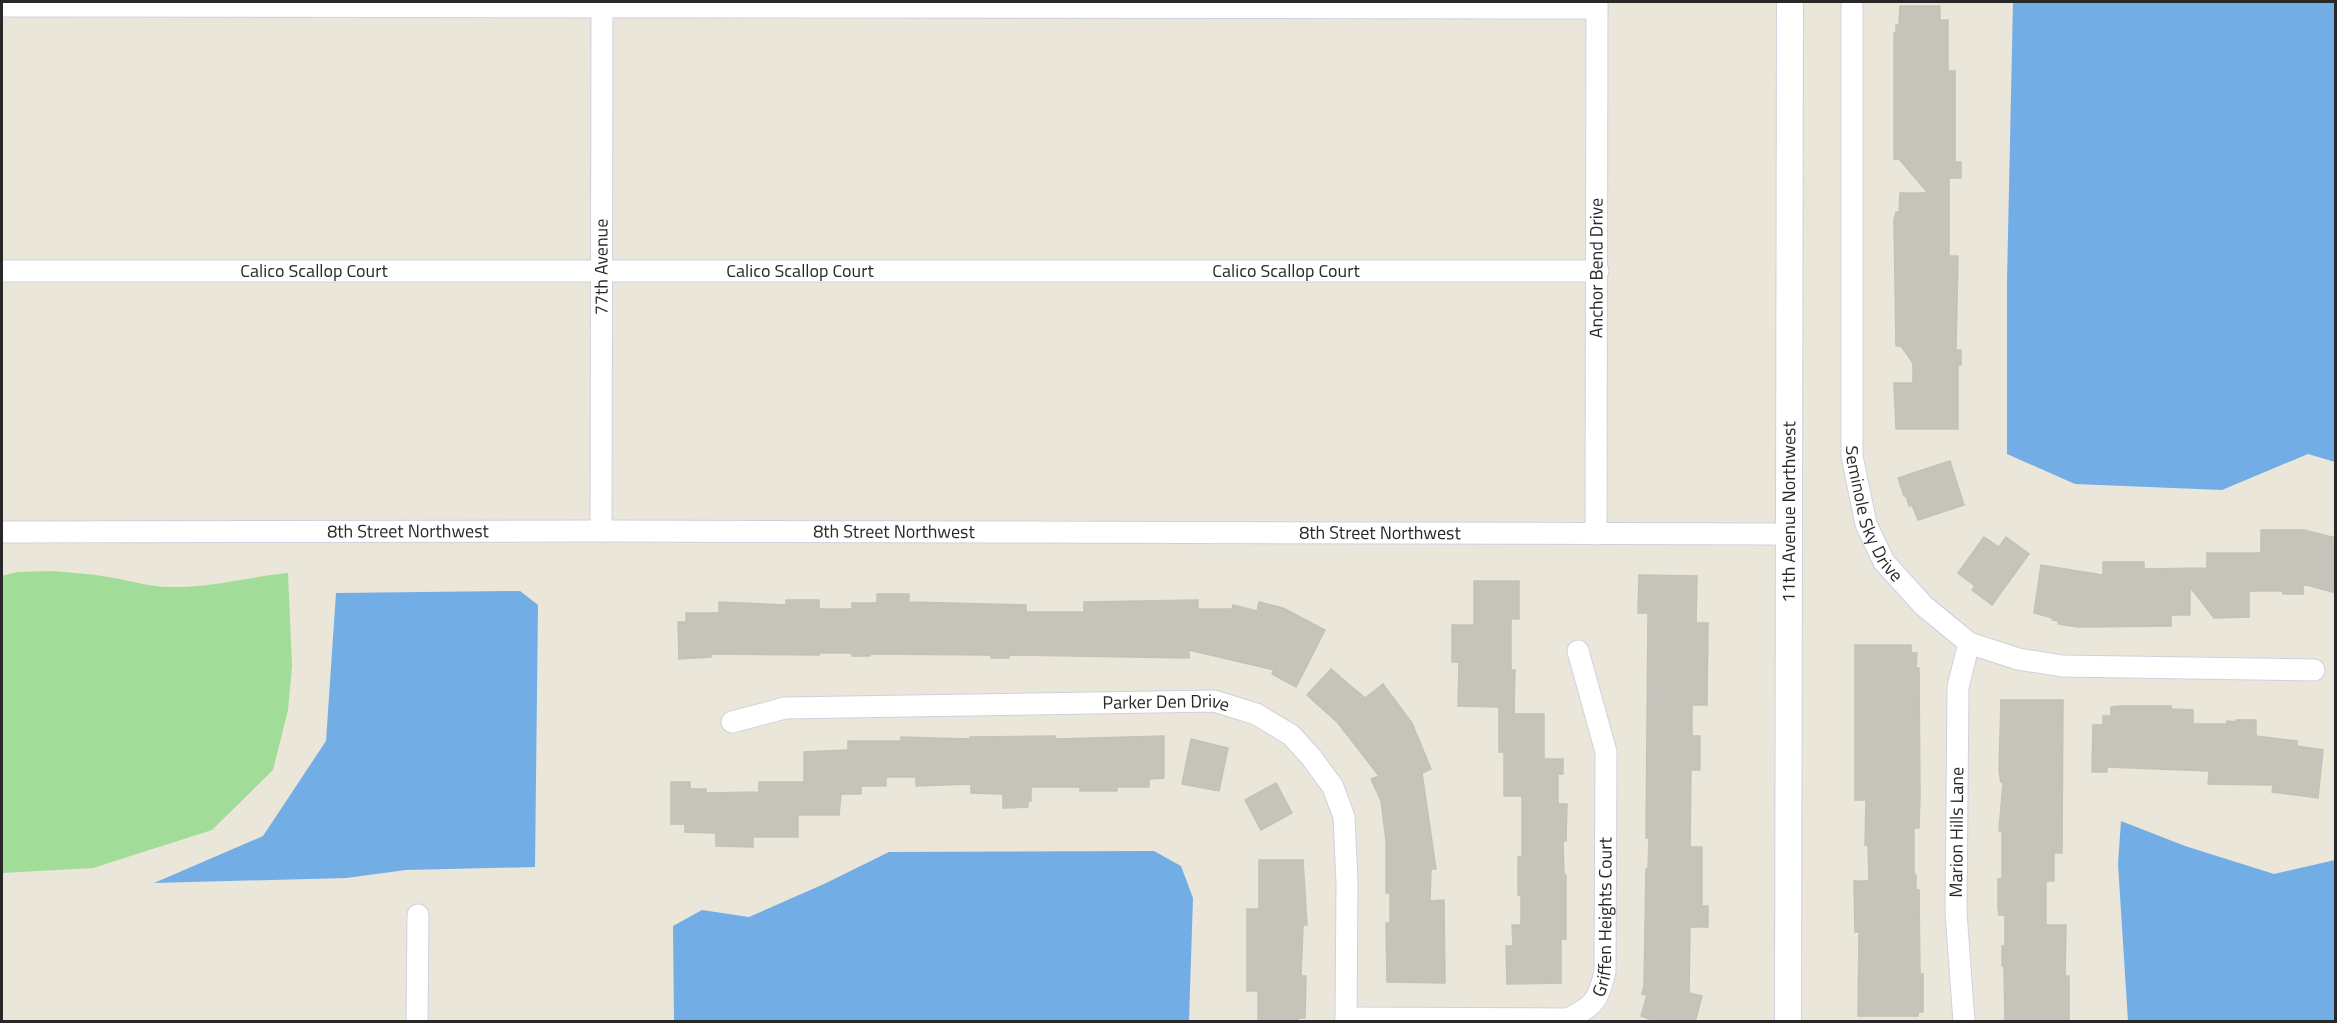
<svg xmlns="http://www.w3.org/2000/svg" width="2337" height="1023" font-family="'Titillium Web',sans-serif">
  <style>
    .green { fill: #a1dd99 }
    .water { fill: #73ade6 }
    .building { fill: #c5c3ba; stroke: #c4c2b4; stroke-width: 1.5 }
    .lines { fill: none; stroke-linecap: round; stroke-linejoin: round }
    .minor-casing { stroke: #d0d0e0; stroke-width: 23 }
    .tertiary-casing { stroke: #d0d0e0; stroke-width: 28 }
    .minor { stroke: #fff; stroke-width: 21 }
    .tertiary { stroke: #fff; stroke-width: 26 }
    .labels { text-anchor: middle; stroke-width: 4.5; stroke-linejoin: round; paint-order: stroke }
    .street-label { font-size: 18px; fill: #282828; stroke: #fff }
  </style>
  <rect width="100%" height="100%" fill="#eae6da"/>
  <!-- green -->
  <path class="green" d="M54 571C74 573 94 574 114 578 132 581 151 587 169 587 210 588 248 577 288 573L292 666 288 710 273 770 212 830 93 868 2 873V576L17 572Z"/>
  <!-- water -->
  <path class="water" d="M2013 2H2335V462L2308 454 2222 490 2075 484 2007 454V281Z
    M520 591 538 605 535 867 406 870 346 878 154 883 263 836 326 741 336 593Z
    M2121 821 2185 846 2274 874 2335 860V1021H2128L2118 864Z
    M1154 851 1181 866 1193 898 1189 1021H674L673 926 702 910 749 917 824 884 889 852Z"/>
  <!-- building -->
  <path class="building" d="M1900 6H1940V20H1948V71H1955V162H1961V178H1949V256H1958L1956 350H1961V365H1958V429H1896L1894 383H1913V363L1901 346H1896L1894 220 1896 212H1899L1900 193H1928L1899 159H1894V33H1896V25H1899Z
    M1950 461 1964 505 1918 520 1912 505 1909 506 1906 496H1904L1898 478Z
    M2261 530H2304L2336 538V593L2303 584V594H2283V591H2249V617L2214 618 2190 587V615H2171V626L2078 627 2058 624 2059 621 2052 620 2053 618 2034 613 2041 565 2103 575V562H2144V569L2207 568V553H2261Z
    M1984 537 1999 547 2006 537 2029 554 1992 605 1972 590 1975 586 1958 573Z
    M1639 575 1697 576 1696 623H1708L1707 705H1692V736H1700V770H1691L1690 847H1702V906H1708V927H1690L1689 993 1702 996 1695 1022H1658L1641 1016 1647 995 1642 994 1644 986 1646 869H1648L1649 838H1646L1648 613H1638Z
    M1474 581H1519V619H1511V670H1515L1514 714H1544V759H1563V774H1558V804H1567L1566 841H1563L1564 875H1566V939H1561V983L1507 984 1506 946H1513L1512 925H1521V895H1518V857H1522V796H1504V752H1499V707L1458 706 1459 662H1452V625H1474Z
    M877 594H909V602L1026 605V612H1084V602L1198 600V609H1232L1233 605 1257 611 1259 602 1283 608 1325 630 1296 687 1272 674 1274 670 1189 650V658L1009 655V658H991V655L870 654V656H852V653H819V655L711 654V657L679 659 678 622H686V613H719V602L786 605V600H819V609H852V603H877Z
    M1855 645H1911V653H1917L1916 668H1919L1920 796 1919 828H1914V875H1916V890H1919L1920 974H1923V1012H1918V1016H1858L1859 932H1855L1854 881H1869L1868 845H1865L1866 800H1855Z
    M1331 669 1365 698 1383 684 1412 723 1431 769 1422 773 1436 869H1431L1430 901 1444 900 1445 983 1387 982 1386 923H1390V893H1386V840L1381 801 1371 779 1379 776 1338 723 1307 695Z
    M2001 700H2063L2062 853H2054V881H2046V925H2066L2065 976H2069V1022H2005L2004 966H2002V946H2005V915H1999L1998 907V879H2002V831H1999L2003 782H2001L1999 772Z
    M2120 706H2171V709L2193 710V724H2227V721L2236 722V720H2256V736L2297 741V746L2323 750 2318 798 2272 792 2273 785 2208 784 2209 771 2107 767V772H2092L2093 725H2103V716H2111V707Z
    M1055 736V739L1164 736V778L1149 779V787H1117V791H1080V787H1031V801H1028V807L1003 808V794L971 793V784L916 786V777H886V786H861V794H841L839 815H798V837H753V847L716 846V833L685 832V824H671V782H690V789H706V793L759 792V782H804V752L848 750V741H901V737L970 739V737Z
    M1191 739 1228 748 1219 791 1182 784Z
    M1276 783 1292 813 1261 830 1245 800Z
    M1259 860H1303L1307 925H1303L1301 976H1306L1305 1018H1298V1022H1258V991H1247V909H1259Z"/>
  <g class="lines">
    <!-- minor casing -->
    <g class="minor-casing">
      <g id="minor">
        <path id="s1" d="M1852 2V456L1866 524 1884 562 1924 606 1969 643 2018 659 2062 666 2314 670"/>
        <path d="M2 6 1597 8"/>
        <path id="s2" d="M2 271H1598"/>
        <path id="s3" d="M601 531 602 2"/>
        <path id="s4" d="M2 532 601 531 1788 534"/>
        <path id="s5" d="M1596 534 1597 2"/>
        <path id="s6" d="M732 722 785 708 1214 701 1256 714 1291 735 1311 757 1333 787 1344 817 1347 882 1346 1022"/>
        <path id="s7" d="M1346 1018 1568 1019C1594 1006 1599 1000 1605 971L1606 752 1578 651"/>
        <path d="M417 1022 418 915"/>
        <path id="s8" d="M1964 1022 1956 912 1958 687 1969 643"/>
      </g>
    </g>
    <!-- tertiary casing -->
    <g class="tertiary-casing">
      <g id="tertiary">
        <path id="s9" d="M1788 1022 1790 2"/>
      </g>
    </g>
    <!-- minor -->
    <use href="#minor" class="minor"/>
    <!-- tertiary -->
    <use href="#tertiary" class="tertiary"/>
  </g>
  <g class="labels">
    <!-- street labels -->
    <g class="street-label">
      <text dy="6" stroke="none"><textPath href="#s3" startOffset="264">77th Avenue</textPath></text>
      <text dy="6" stroke="none"><textPath href="#s5" startOffset="266">Anchor Bend Drive</textPath></text>
      <text dy="6" stroke="none"><textPath href="#s2" startOffset="312">Calico Scallop Court</textPath></text>
      <text dy="6" stroke="none"><textPath href="#s2" startOffset="798">Calico Scallop Court</textPath></text>
      <text dy="6" stroke="none"><textPath href="#s2" startOffset="1284">Calico Scallop Court</textPath></text>
      <text dy="6" stroke="none"><textPath href="#s9" startOffset="510">11th Avenue Northwest</textPath></text>
      <text dy="6" stroke="none"><textPath href="#s1" startOffset="516">Seminole Sky Drive</textPath></text>
      <text dy="6" stroke="none"><textPath href="#s4" startOffset="406">8th Street Northwest</textPath></text>
      <text dy="6" stroke="none"><textPath href="#s4" startOffset="892">8th Street Northwest</textPath></text>
      <text dy="6" stroke="none"><textPath href="#s4" startOffset="1378">8th Street Northwest</textPath></text>
      <text dy="6" stroke="none"><textPath href="#s6" startOffset="436">Parker Den Drive</textPath></text>
      <text dy="6" stroke="none"><textPath href="#s8" startOffset="190">Marion Hills Lane</textPath></text>
      <text dy="6" stroke="none"><textPath href="#s7" startOffset="340">Griffen Heights Court</textPath></text>
    </g>
  </g>
  <!-- border -->
  <rect width="2337" height="1023" fill="none" stroke="#282828" stroke-width="6"/>
</svg>
